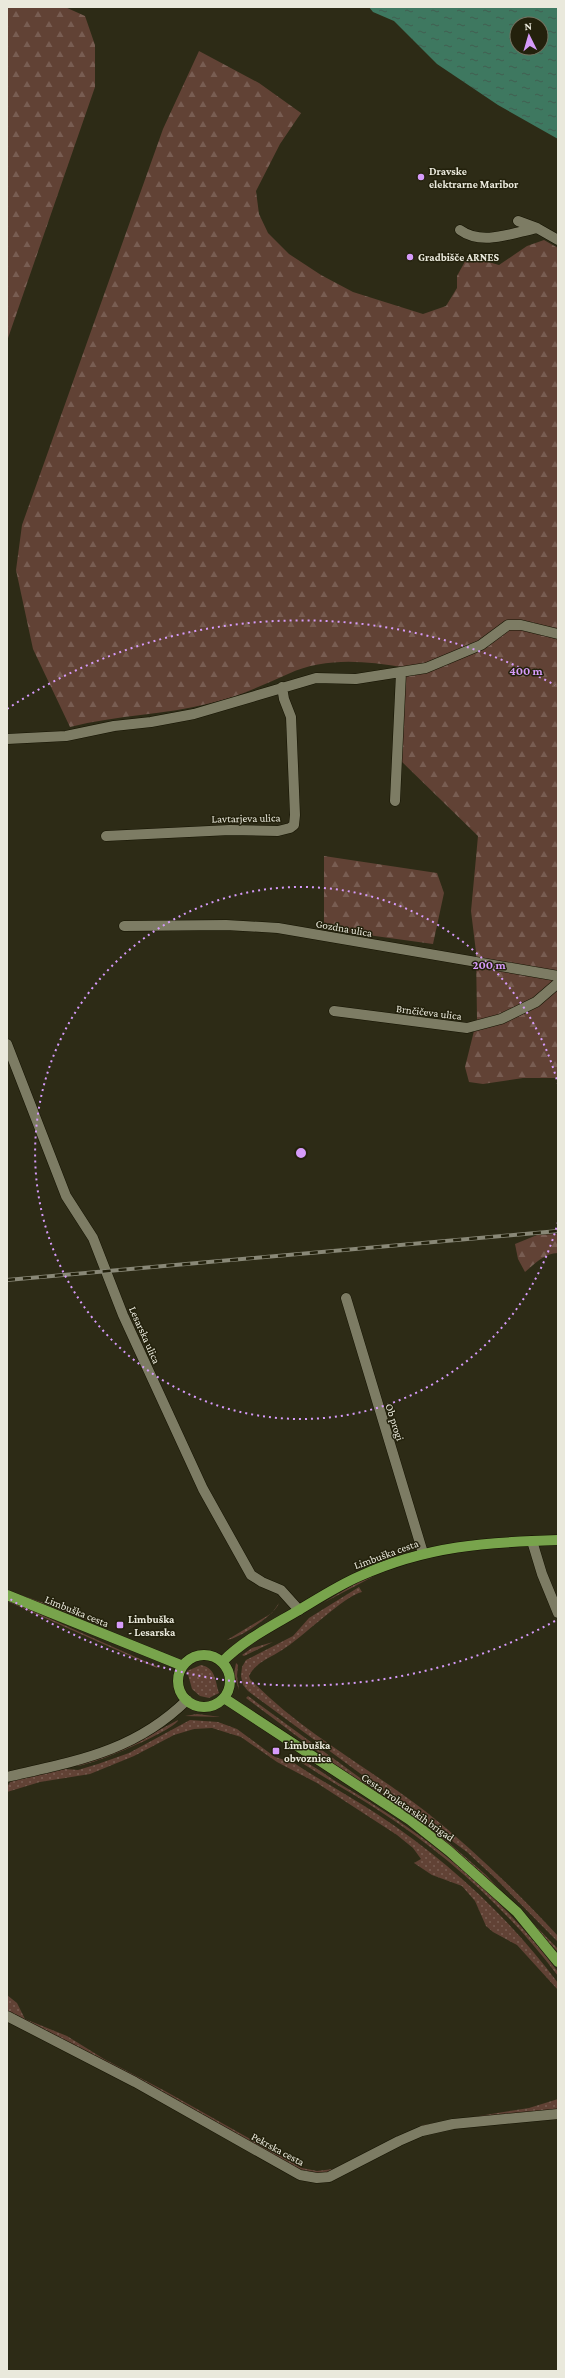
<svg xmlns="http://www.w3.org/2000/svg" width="565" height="2378" font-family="'Crimson Pro',serif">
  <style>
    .grass { fill: url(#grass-dots) }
    .forest { fill: url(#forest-firs) }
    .water { fill: url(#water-ripples); fill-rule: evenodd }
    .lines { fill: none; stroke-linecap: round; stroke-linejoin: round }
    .minor-casing { stroke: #151302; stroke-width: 11 }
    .major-casing { stroke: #151302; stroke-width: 11 }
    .minor { stroke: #7d7c64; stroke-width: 10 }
    .major { stroke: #78a44c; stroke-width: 10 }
    .rail-casing { stroke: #898877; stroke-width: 4 }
    .rail { stroke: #23210c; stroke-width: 2.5; stroke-dasharray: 8; stroke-linecap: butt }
    .ring { fill: none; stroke: #d69bfa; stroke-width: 2; stroke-dasharray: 2 4 }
    .poi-dot { fill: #d69bfa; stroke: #23210c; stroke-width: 1.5 }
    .labels { text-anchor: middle; stroke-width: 3; stroke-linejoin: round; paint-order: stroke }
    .poi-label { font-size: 11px; font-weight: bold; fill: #eae9dc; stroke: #23210c; text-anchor: start }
    .street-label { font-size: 11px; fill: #eae9dc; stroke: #23210c }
    .centre { fill: #d69bfa; stroke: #23210c; stroke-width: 2 }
    .ring-label { font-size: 12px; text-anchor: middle; font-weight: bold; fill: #d69bfa; stroke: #23210c; stroke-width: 3; stroke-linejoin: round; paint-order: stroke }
  </style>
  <defs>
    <pattern id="grass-dots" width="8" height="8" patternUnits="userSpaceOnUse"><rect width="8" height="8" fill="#614235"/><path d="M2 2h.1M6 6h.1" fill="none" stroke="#785d52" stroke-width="1.8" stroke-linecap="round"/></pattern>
    <pattern id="forest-firs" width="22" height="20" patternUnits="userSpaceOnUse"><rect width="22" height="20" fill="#614235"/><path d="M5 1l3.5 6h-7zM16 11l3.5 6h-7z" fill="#785d52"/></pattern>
    <pattern id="water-ripples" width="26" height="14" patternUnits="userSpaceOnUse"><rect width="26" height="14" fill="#3e7860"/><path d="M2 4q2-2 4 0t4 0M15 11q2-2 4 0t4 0" fill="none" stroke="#425f51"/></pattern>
  </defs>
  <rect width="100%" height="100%" fill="#2d2b16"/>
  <!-- grass -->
  <path class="grass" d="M378 1574 323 1603 358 1582Z
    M359 1587 362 1592C345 1595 301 1639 282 1650 270 1658 256 1662 249 1676L250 1679C301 1732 368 1767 425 1811 473 1849 516 1891 558 1936V1942L496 1879 467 1852 248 1691 243 1685 241 1676 242 1667 246 1660 293 1636 309 1618Z
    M21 1595 100 1623 99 1624 21 1596Z
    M8 1600 158 1667 157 1668 9 1602Z
    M279 1603C276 1614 237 1640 227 1640L272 1613Z
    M273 1642 244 1656 242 1655 252 1648Z
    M236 1663 238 1665 237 1676 239 1690 234 1674Z
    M201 1665C216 1668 215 1681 219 1693L209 1698 200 1696 192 1689 187 1671Z
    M248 1696 449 1843 486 1875 558 1949V1952L485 1877 246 1698Z
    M197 1714 221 1717 185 1716Z
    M178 1720C177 1729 88 1768 74 1766L122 1750Z
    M190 1720 218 1722 237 1729 275 1757 294 1763C321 1781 350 1796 377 1814 447 1860 508 1916 558 1983V1990L517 1945 493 1932 486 1926 475 1901 462 1886 432 1875 414 1863 421 1859 413 1848 397 1835 317 1783 277 1762 241 1737 212 1728 194 1729 174 1735 134 1756 90 1774 40 1782 7 1792V1787L11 1781 65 1769 78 1770 98 1764 129 1753Z
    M293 1757C307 1760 328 1777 340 1784 424 1833 500 1893 558 1972V1976C508 1910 448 1855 378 1810 350 1792 321 1776 293 1757Z
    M7 1995 17 2003 25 2019 67 2036 104 2059 165 2091 302 2168 317 2171 333 2169 423 2125 529 2108 558 2099V2109L459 2120 330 2173 307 2174 7 2014Z"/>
  <!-- forest -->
  <path class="forest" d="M7 7H65L85 16 95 45V87L7 341Z
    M199 51 259 83 301 113 280 144 256 191 259 214 268 233 289 254 321 275 353 292 423 314 446 306 457 288V276L468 256 499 265 527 246 544 240 558 248V1078H523L483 1084 469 1082 465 1067 477 1019 476 952 471 911 478 836 400 760 402 667C364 661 325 657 288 674 263 685 238 697 211 703 165 715 116 715 70 727L33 649 16 570 22 525 163 129Z
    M324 856 437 873 444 893 433 944 324 929Z
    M558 1234V1253C545 1253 534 1264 525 1272L518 1259 515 1244 537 1235Z"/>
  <!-- water -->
  <path class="water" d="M369 7H558V139L498 105 437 64 394 21 373 12ZM517 24H541V48H517Z"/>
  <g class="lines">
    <!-- minor casing -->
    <g class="minor-casing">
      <path id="minor" d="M518 221 537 228 558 240
        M460 230C482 246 512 233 537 228
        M7 739 66 736 114 726 151 722 194 714 316 678 356 679 426 668 481 645 508 625H521L558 634
        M395 801 401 673
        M106 836 230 830 278 831 290 828 294 825 295 815 291 717 284 699 282 687
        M124 926 226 925 278 928 558 976
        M334 1011 467 1028 501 1019 536 1002 558 983
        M7 1044 66 1196 93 1238 123 1315 203 1489 251 1575 262 1582 281 1590 299 1610
        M346 1298 423 1553
        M532 1541 542 1574 558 1613
        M7 1777C76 1761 134 1752 187 1700
        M7 2016 135 2082 300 2175 317 2178 329 2177 399 2141 422 2131 453 2124 558 2114"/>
    </g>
    <!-- major casing -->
    <g class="major-casing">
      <path id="major" d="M7 1595 183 1666
        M178 1681a26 26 0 1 1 52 0a26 26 0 1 1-52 0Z
        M222 1662C245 1639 272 1626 299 1610 319 1598 339 1585 360 1576 426 1546 487 1542 558 1540
        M224 1698 410 1820 449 1851 517 1912 558 1962"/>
    </g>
    <!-- minor -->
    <use href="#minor" class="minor"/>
    <!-- major -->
    <use href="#major" class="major"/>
    <!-- rail casing -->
    <g class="rail-casing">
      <path id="rail" d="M7 1280 558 1231"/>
    </g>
    <!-- rail -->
    <use href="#rail" class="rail"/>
  </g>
  <!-- distance rings -->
  <g class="ring">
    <path d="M558 1222A266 266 0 1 1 558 1084"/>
    <path d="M555 1621A532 532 0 0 1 7 1597M7 709A532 532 0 0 1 555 685"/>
  </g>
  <!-- markers -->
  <g class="poi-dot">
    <circle cx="421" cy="177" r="4"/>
    <circle cx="410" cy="257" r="4"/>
    <rect x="116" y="1621" width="8" height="8" rx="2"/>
    <rect x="272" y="1747" width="8" height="8" rx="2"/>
  </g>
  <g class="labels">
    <!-- poi labels -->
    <g class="poi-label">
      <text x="429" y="175">Dravske<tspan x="429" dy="13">elektrarne Maribor</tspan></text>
      <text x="418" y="261">Gradbišče ARNES</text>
      <text x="128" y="1623">Limbuška<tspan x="128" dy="13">- Lesarska</tspan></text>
      <text x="284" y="1749">Limbuška<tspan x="284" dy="13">obvoznica</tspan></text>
    </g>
    <!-- street labels -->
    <g class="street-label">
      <text transform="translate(246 818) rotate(-1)" y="4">Lavtarjeva ulica</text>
      <text transform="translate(344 928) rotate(10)" y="4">Gozdna ulica</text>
      <text transform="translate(429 1012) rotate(7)" y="4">Brnčičeva ulica</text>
      <text transform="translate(145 1335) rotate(66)" y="4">Lesarska ulica</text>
      <text transform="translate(395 1422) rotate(72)" y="4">Ob progi</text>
      <text transform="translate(386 1554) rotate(-20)" y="4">Limbuška cesta</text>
      <text transform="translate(77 1611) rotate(22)" y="4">Limbuška cesta</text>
      <text transform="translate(408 1807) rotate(35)" y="4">Cesta Proletarskih brigad</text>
      <text transform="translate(278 2149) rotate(28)" y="4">Pekrska cesta</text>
    </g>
  </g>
  <circle cx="301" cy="1153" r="6" class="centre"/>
  <g class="ring-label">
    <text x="526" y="675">400 m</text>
    <text x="489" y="969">200 m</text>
  </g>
  <!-- border -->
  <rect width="565" height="2378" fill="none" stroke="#eae9dc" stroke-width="16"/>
  <!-- north arrow -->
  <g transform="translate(529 36) rotate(355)"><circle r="19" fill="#23210c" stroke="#73715f"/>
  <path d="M0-3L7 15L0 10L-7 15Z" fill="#d69bfa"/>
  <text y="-6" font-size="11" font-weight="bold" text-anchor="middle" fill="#eae9dc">N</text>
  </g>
</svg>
